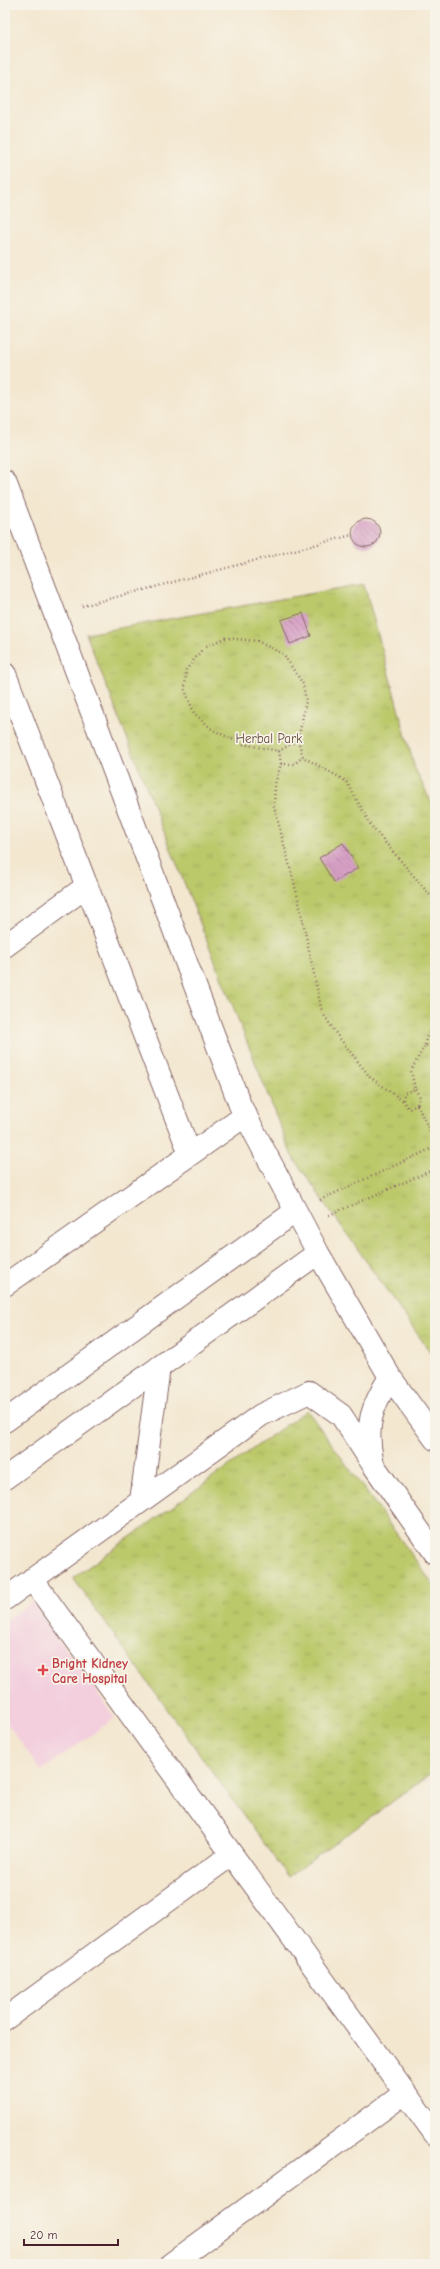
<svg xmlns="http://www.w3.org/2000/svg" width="440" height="2269" font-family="'Comic Neue',sans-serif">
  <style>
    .built { fill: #f3cfde }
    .park { fill: url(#park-tufts); stroke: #83744b }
    .building { fill: url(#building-back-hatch) }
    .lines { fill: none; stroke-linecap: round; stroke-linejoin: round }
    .minor-casing { stroke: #856565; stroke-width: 24 }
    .path { stroke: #856565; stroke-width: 2.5; stroke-dasharray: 1 3; stroke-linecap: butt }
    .minor { stroke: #fff; stroke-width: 22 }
    .health-dot { fill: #e0444e; stroke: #f7f3e8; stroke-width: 1.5 }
    .labels { text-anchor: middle; stroke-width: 3.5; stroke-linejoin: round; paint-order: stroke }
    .park-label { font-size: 13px; fill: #664a3b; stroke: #f7f3e8 }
    .health-label { font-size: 13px; font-weight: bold; fill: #be3a42; stroke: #f7f3e8; text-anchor: start }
  </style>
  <defs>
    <pattern id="park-tufts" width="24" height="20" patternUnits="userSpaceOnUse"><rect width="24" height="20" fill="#bcc96b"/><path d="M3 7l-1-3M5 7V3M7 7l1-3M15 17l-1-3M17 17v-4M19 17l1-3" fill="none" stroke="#a3ac5d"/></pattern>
    <pattern id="building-back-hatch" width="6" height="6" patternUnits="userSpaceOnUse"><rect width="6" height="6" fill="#d8a1c6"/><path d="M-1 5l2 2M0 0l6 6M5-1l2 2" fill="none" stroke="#b183a1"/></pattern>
  </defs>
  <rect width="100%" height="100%" fill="#f7f3e8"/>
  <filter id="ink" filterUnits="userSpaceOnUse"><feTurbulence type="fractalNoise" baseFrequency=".025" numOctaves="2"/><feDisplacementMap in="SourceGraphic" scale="8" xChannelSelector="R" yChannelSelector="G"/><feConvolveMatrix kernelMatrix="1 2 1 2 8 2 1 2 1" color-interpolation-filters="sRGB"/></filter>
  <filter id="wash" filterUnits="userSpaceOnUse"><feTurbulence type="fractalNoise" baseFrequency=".012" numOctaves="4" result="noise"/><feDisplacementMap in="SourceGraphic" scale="16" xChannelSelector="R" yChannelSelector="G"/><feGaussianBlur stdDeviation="0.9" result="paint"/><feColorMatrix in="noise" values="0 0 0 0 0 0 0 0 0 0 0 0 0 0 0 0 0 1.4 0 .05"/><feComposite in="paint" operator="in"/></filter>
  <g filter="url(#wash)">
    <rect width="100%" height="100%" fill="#f3e7d0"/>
    <!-- built -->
    <path class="built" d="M32 1602 115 1718 41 1771 5 1720V1621Z"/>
    <!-- park -->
    <path class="park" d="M364 584 415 769 435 810V1359L292 1156 86 634Z
      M307 1410 435 1587V1771L288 1877 73 1578Z"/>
    <g id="blocks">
      <!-- building -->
      <path class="building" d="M352 533a14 14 0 1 1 28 0a14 14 0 1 1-28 0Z
        M303 613 311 636 290 644 281 620Z
        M343 843 358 868 334 882 319 858Z"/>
    </g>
  </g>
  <g filter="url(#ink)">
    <use href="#blocks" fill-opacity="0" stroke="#856565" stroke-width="1"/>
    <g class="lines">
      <!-- minor casing -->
      <g class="minor-casing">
        <path id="minor" d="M5 482 240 1105 318 1253 390 1377 435 1439
          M5 674 190 1154
          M5 946 87 886
          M5 1285 246 1115
          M5 1421 296 1211
          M372 1459C365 1425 372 1406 390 1377
          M5 1478 318 1253
          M141 1501 159 1367
          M32 1579 435 2134
          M5 1599 261 1415 309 1392 341 1415 374 1466 435 1553
          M5 2019 231 1855
          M171 2264 405 2093"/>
      </g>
      <!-- path -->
      <path class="path" d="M82 606 352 535
        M225 638 257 641 283 654 303 684 306 701 298 740 279 751 242 744 213 730 194 713 185 690 186 670 204 647Z
        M298 740 303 757 346 781 372 827 435 901
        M279 751 281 764 275 784 274 806 298 898 322 1012 337 1035 370 1077 403 1101 409 1109 417 1105 435 1141
        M281 764H294L303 757
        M425 1045 426 1038 430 1031 435 1030
        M415 1089 420 1097 417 1105
        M403 1100 404 1093 415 1089 411 1071 425 1045 435 1048
        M320 1200 435 1147
        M329 1215 435 1169"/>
      <!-- minor -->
      <use href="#minor" class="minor"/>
    </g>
  </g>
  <!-- markers -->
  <path class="health-dot" d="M41 1664h4v4h4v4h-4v4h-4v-4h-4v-4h4z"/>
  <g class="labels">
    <!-- park labels -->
    <g class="park-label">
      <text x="269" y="743">Herbal Park</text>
    </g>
    <!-- health labels -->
    <g class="health-label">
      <text x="52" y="1668">Bright Kidney<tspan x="52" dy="15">Care Hospital</tspan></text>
    </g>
  </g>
  <!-- margin -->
  <rect width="440" height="2269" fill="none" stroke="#f7f3e8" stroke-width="20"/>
  <!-- scale -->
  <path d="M24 2239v6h94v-6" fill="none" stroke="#4a1f2b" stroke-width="2"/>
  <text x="30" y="2239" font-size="12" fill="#4a1f2b" stroke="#f7f3e8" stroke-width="3" paint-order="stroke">20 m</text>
</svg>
